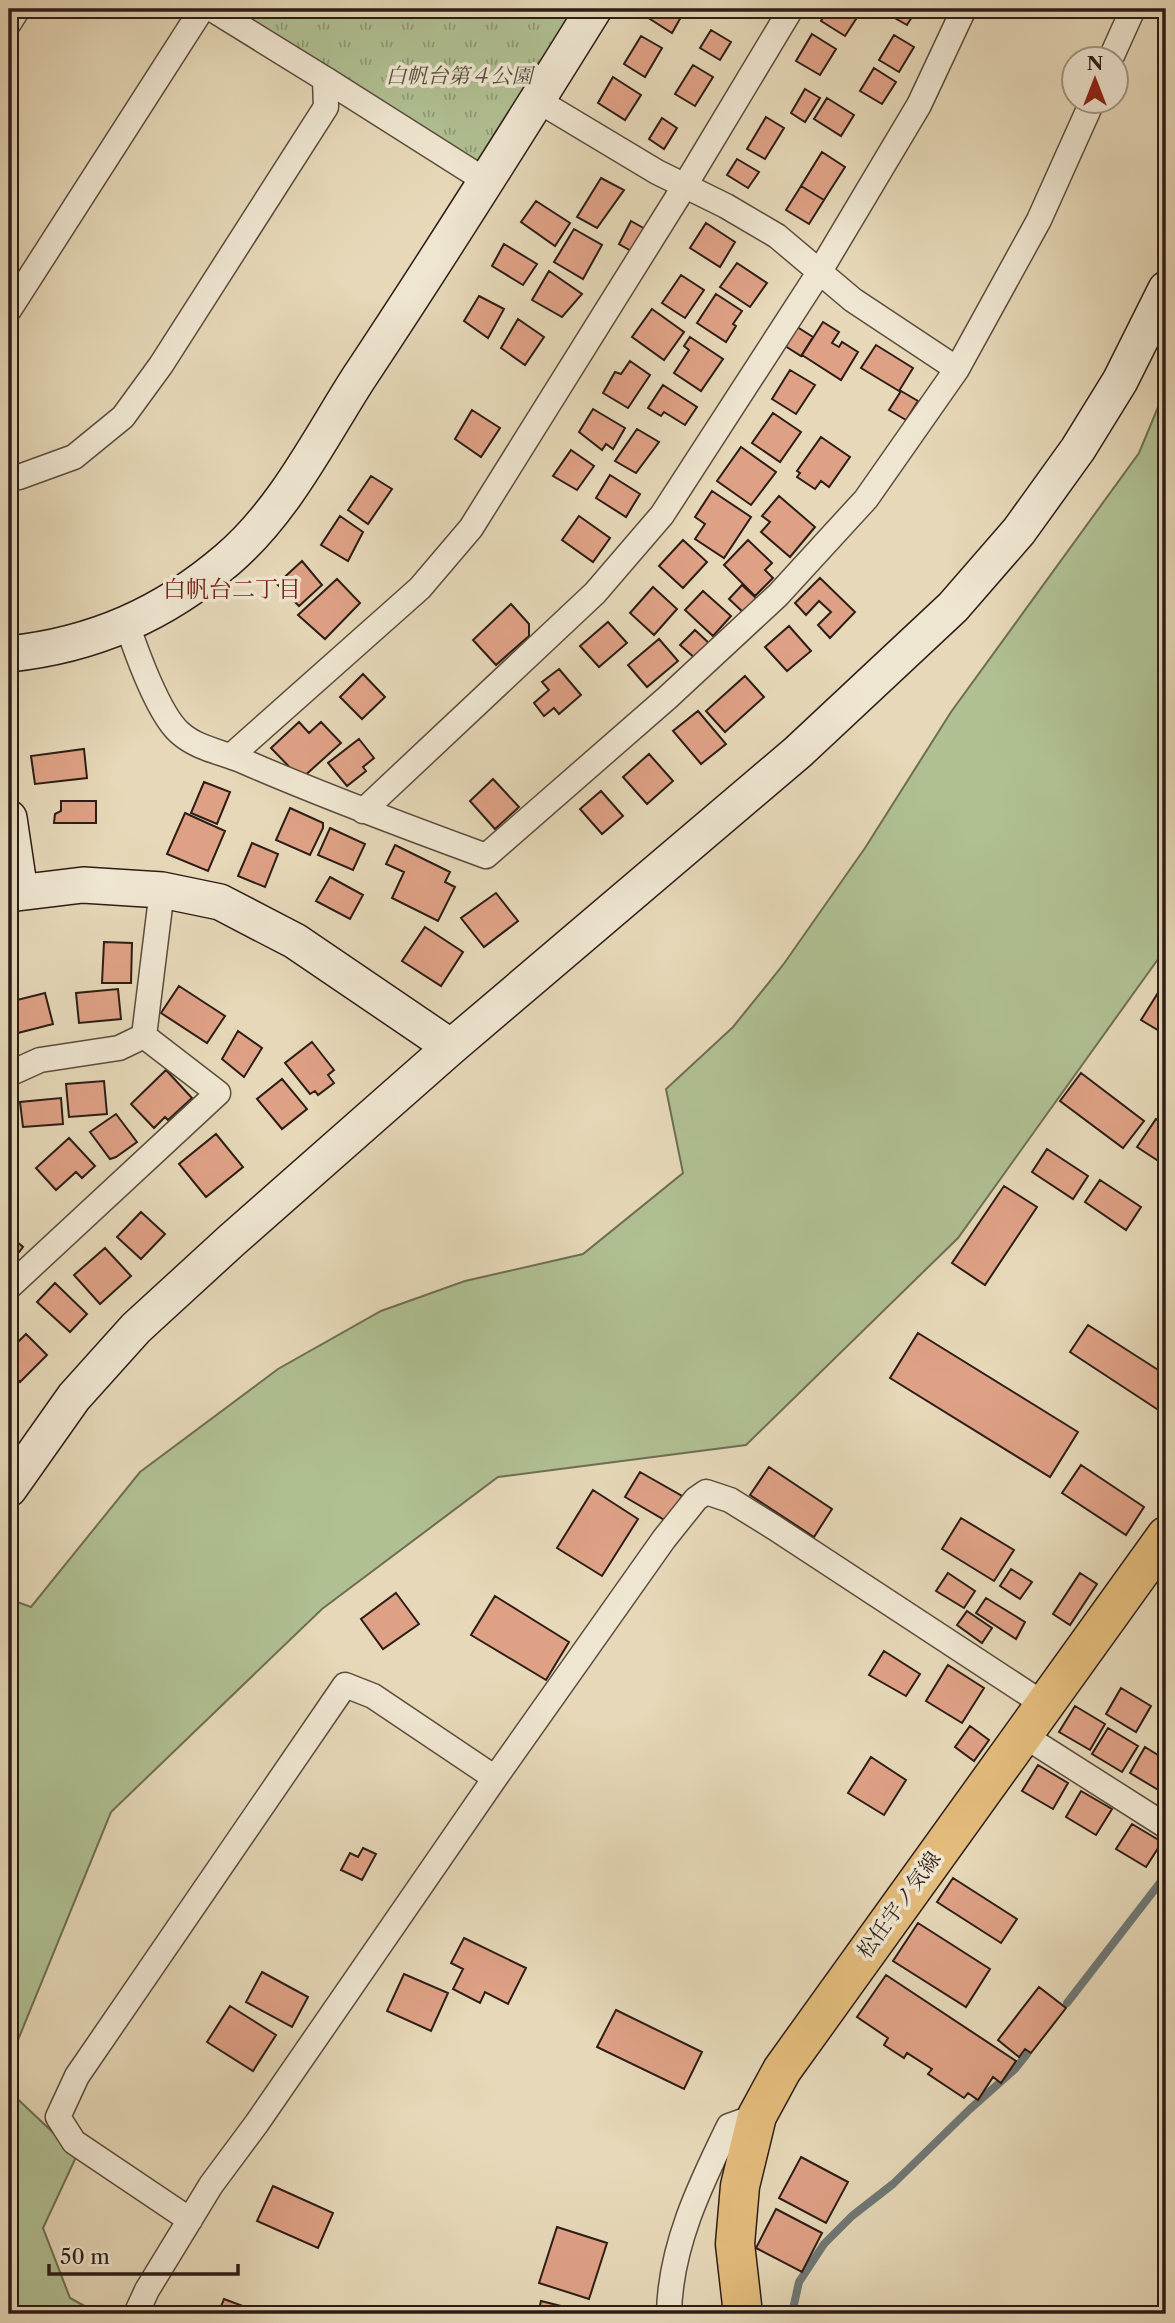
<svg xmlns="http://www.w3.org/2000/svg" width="1175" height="2323" font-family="'Libre Caslon Text','Noto Serif JP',serif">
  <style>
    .grass { fill: #b0c093; stroke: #6e6e54; stroke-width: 2 }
    .park { fill: url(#park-tufts); stroke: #6e6e54; stroke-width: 2 }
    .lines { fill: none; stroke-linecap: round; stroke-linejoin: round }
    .stream { stroke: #707978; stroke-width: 8 }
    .building { fill: #dfa186; stroke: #2d1d16; stroke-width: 2 }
    .street-casing { stroke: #5b4c3e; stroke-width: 27 }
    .secondary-casing { stroke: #2d1d16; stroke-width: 38 }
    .primary-casing { stroke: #2d1d16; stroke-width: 41 }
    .street { stroke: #efe6d1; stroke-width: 24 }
    .secondary { stroke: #efe6d1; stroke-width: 35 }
    .primary { stroke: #e3bc7c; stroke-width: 38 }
    .labels { text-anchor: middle; stroke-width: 7; stroke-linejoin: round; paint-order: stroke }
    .park-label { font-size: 21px; font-style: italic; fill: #544e3c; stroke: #efe6d1 }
    .street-label { font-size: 21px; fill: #2d1d16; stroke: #efe6d1 }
    .neighbourhood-label { font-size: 23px; fill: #7a1f14; stroke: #efe6d1 }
  </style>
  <defs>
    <pattern id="park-tufts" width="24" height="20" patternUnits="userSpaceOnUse" patternTransform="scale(1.75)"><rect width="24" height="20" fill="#b0c093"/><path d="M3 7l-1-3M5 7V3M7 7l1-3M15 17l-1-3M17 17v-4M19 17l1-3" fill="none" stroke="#909b77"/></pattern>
  </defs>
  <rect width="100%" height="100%" fill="#e6d8b8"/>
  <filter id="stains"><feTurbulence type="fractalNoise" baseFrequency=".00286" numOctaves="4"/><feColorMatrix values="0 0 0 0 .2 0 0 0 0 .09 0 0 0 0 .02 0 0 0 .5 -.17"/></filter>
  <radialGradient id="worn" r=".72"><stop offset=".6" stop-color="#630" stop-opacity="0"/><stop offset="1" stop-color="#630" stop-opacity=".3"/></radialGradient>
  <!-- grass -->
  <path class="grass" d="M1166 388V948L958 1238 746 1445 498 1477 322 1609 111 1812 9 2062V1599L31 1607 140 1472 278 1369 381 1311 465 1281 583 1254 683 1173 666 1089 733 1027 783 965 865 848 951 712 1139 453Z
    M9 2091 77 2155 43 2228 70 2298 99 2314H9Z"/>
  <!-- park -->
  <path class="park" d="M230 9H577L481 169Z"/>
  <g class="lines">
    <!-- stream -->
    <path class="stream" d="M1067 2003 1166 1875
      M793 2309 799 2282 824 2244 852 2216 893 2184 970 2109 1015 2069 1027 2054"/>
  </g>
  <!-- building -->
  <path class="building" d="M656 9H683L685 10 672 33 650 19Z
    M828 9H840L856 19 845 36 821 21Z
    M899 9H917L907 25 893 17Z
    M711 30 731 42 720 60 700 48Z
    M812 34 836 49 820 75 796 61Z
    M894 35 914 47 899 72 879 60Z
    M641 36 662 48 645 77 624 64Z
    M693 65 713 77 695 106 675 94Z
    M874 68 896 82 882 104 860 91Z
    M613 77 641 95 625 120 598 103Z
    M805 89 820 98 805 122 791 113Z
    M827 98 854 115 841 136 814 119Z
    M766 117 784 128 765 159 747 149Z
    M662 118 677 128 664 149 649 139Z
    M822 152 845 167 824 200 801 186Z
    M737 159 759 172 748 188 727 175Z
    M601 178 624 190 597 228 577 217Z
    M801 186 824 200 809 224 786 210Z
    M536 201 570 223 555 246 521 222Z
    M631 221 647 230 633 252 619 244Z
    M706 223 735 242 720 267 690 248Z
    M574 229 602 245 583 279 554 262Z
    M504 244 537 264 523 285 492 266Z
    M737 263 767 283 750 307 720 287Z
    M549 271 582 294 562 317 532 300Z
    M681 275 704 290 685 318 662 303Z
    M716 294 742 311 733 324 736 326 726 342 697 323Z
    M479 296 504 309 488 338 464 321Z
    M652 309 684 332 664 360 632 337Z
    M518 319 544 337 525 365 501 348Z
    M823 322 839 332 832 343 839 347 842 342 858 352 841 380 802 355Z
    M794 325 813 337 801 356 782 344Z
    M690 337 723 359 701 391 674 373 689 350 684 346Z
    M876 345 913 368 899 391 861 368Z
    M630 361 650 375 628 408 603 393 615 372 621 374Z
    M790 370 815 385 796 414 772 399Z
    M663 385 697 407 685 425 664 412 661 416 648 408Z
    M901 391 918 401 906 420 889 410Z
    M593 409 625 428 613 449 606 444 602 450 579 432Z
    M472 410 500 428 481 457 455 439Z
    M773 413 801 432 780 462 752 443Z
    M637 429 659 442 636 473 615 461Z
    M821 437 850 457 829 487 821 481 815 489 797 477 800 473 797 471Z
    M741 447 776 472 751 505 717 481Z
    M571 450 594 466 577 490 553 476Z
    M610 475 640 494 626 517 596 498Z
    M371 476 392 489 368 524 348 510Z
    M712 491 751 517 724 558 695 539 705 524 695 517Z
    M779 496 815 527 790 557 761 532 770 522 762 516Z
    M340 516 363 532 348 561 321 545Z
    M579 516 610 538 593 562 562 540Z
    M683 540 707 562 683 588 659 566Z
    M748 540 772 563 765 570 773 578 755 596 724 565Z
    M302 561 322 585 299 606 277 584Z
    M820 578 855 612 830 638 818 625 831 612 819 601 806 615 795 603Z
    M337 579 360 603 325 639 298 615Z
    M742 585 757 599 744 613 729 599Z
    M653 587 677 609 654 635 630 613Z
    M703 591 731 616 713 636 685 610Z
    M511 604 529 624V636L496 665 473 640Z
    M608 622 627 643 599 667 580 646Z
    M789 626 811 651 787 671 765 647Z
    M695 630 710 644 696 659 680 645Z
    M659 639 678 661 647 687 628 665Z
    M559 669 581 695 559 714 554 708 544 716 534 703 549 690 542 682Z
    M363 674 385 697 362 719 340 697Z
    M745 676 764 697 725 732 706 711Z
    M698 711 726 744 701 764 673 731Z
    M299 722 309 733 321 722 341 743 301 779 271 748Z
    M359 739 374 758 363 767 366 771 347 786 328 763Z
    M84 749 87 778 35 784 31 756Z
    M649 754 673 781 647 804 623 777Z
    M493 779 519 807 495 829 470 801Z
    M204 782 230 792 217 824 191 813Z
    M601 791 623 816 602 834 580 809Z
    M61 801H96V823H54L55 814 61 811Z
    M290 808 323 823V828L310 855 276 840Z
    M185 813 225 831 208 871 167 854Z
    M330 828 365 844 353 870 318 855Z
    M252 843 278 854 265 887 238 876Z
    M395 845 450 872 445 882 455 887 438 921 392 898 404 872 386 864Z
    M330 877 363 895 350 919 316 901Z
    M496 893 518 921 484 947 461 918Z
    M425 927 463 952 441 986 402 961Z
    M104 942 132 943 131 983H102Z
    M1166 980V1035L1141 1020Z
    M179 986 225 1016 207 1043 161 1013Z
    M118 989 121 1019 79 1023 76 993Z
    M45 993 53 1024 14 1034 9 1012V1002Z
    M238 1031 262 1048 244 1077 222 1059Z
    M312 1042 334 1070 328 1075 334 1083 318 1095 315 1091 310 1094 285 1063Z
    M166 1070 192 1098 168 1120 165 1117 154 1128 131 1104Z
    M1081 1073 1144 1121 1123 1148 1060 1101Z
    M282 1079 307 1109 282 1129 257 1099Z
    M104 1081 107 1114 69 1117 66 1084Z
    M61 1098 63 1124 23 1127 20 1102Z
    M116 1114 137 1142 116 1157 110 1159 90 1132Z
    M1156 1119 1166 1126V1166L1137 1147Z
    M216 1134 243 1167 206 1197 179 1164Z
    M69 1138 95 1166 82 1178 76 1172 56 1190 36 1168Z
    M1047 1149 1088 1176 1073 1199 1032 1172Z
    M1100 1180 1141 1207 1126 1230 1085 1202Z
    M1004 1186 1037 1207 985 1285 952 1263Z
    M141 1212 165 1234 141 1259 117 1237Z
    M9 1235 23 1247 9 1265Z
    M105 1248 131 1276 100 1304 74 1275Z
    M55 1283 87 1314 70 1332 37 1302Z
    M1088 1325 1166 1375V1415L1070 1352Z
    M918 1333 1078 1432 1050 1477 890 1378Z
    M26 1334 47 1355 20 1382 9 1371V1351Z
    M1081 1465 1144 1507 1126 1535 1062 1493Z
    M769 1467 832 1509 814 1537 750 1495Z
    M640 1472 682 1496 668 1522 625 1497Z
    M593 1490 638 1519 602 1576 557 1548Z
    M961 1518 1014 1550 994 1581 942 1549Z
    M1011 1569 1032 1582 1020 1599 1000 1586Z
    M948 1573 975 1591 964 1608 936 1591Z
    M1080 1573 1097 1584 1070 1625 1053 1614Z
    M396 1593 419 1624 383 1649 361 1619Z
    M495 1596 569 1642 546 1680 471 1635Z
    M986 1598 1025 1622 1016 1639 976 1613Z
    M967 1611 992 1628 982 1643 957 1625Z
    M884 1651 920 1674 906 1696 869 1675Z
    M948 1665 984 1688 962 1723 926 1701Z
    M1121 1688 1151 1706 1136 1732 1106 1714Z
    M1075 1706 1105 1724 1090 1750 1059 1732Z
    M970 1726 989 1740 974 1761 955 1747Z
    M1108 1728 1138 1746 1122 1772 1092 1754Z
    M1145 1747 1166 1760V1781L1160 1791 1130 1773Z
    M871 1757 906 1780 884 1815 848 1793Z
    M1038 1765 1068 1783 1053 1809 1022 1791Z
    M1081 1791 1112 1809 1096 1835 1066 1817Z
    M1132 1824 1162 1842 1146 1867 1116 1849Z
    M363 1848 376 1854 362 1880 341 1870 350 1853 358 1857Z
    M953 1878 1017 1919 1001 1943 937 1902Z
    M918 1923 990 1969 966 2007 893 1961Z
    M464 1938 526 1968 508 2004 485 1992 480 2003 453 1989 463 1969 451 1963Z
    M262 1972 308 1997 292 2027 246 2002Z
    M404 1974 448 1993 431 2031 387 2011Z
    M886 1975 1016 2061 1001 2083 993 2077 978 2100 968 2093 964 2098 928 2074 932 2069 907 2053 904 2058 884 2045 888 2038 857 2017Z
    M1039 1987 1066 2008 1031 2053 1025 2049 1019 2057 998 2040Z
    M230 2006 276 2035 253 2071 207 2042Z
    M616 2010 702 2052 684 2089 597 2047Z
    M801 2157 848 2182 826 2223 779 2198Z
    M273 2186 333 2213 318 2248 257 2221Z
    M776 2209 822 2233 802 2272 756 2248Z
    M557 2227 607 2243 589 2299 539 2283Z
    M224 2299 264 2314H218Z
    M541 2301 581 2311 580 2314H538Z"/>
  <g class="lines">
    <!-- street casing -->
    <g class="street-casing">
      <path id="street" d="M9 23 18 9
        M1110 60 1133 9
        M325 79 486 181
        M9 310 202 9
        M957 369 1039 220 1092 102
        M9 478 19 477 74 457 123 417 161 365 326 107 325 79 212 9
        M127 624C136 651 159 715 180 733 198 749 222 752 243 761 323 796 404 826 486 856L667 698 778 595 866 499 957 369 853 300 777 236 726 206 657 172 537 100
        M231 756 420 588 471 528 684 187 791 9
        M363 811 595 593 662 515 820 271 919 105 964 9
        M9 1074 40 1060 119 1048 144 1036
        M9 1287 218 1093 144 1036 162 890
        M1023 1735 1166 1826
        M190 2220 74 2142 58 2117 77 2076 345 1685 373 1696 495 1778
        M136 2314 147 2290 211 2185 257 2123 495 1778 664 1539 696 1499 706 1492 730 1500 775 1528 1045 1705
        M669 2314C670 2247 700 2185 729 2126L757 2116"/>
    </g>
    <!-- secondary casing -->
    <g class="secondary-casing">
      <path id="secondary" d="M9 654C94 645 164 614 228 559 284 511 319 440 358 379 439 257 517 133 594 9
        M9 818 20 892
        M9 894 83 885 162 890 220 902 295 941 451 1047
        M9 1489 74 1397 136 1328 232 1240 451 1047 798 752 953 607 1019 531 1078 449 1120 381 1166 289"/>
    </g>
    <!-- primary casing -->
    <g class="primary-casing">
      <path id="primary" d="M743 2314 735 2244 740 2186 757 2116 782 2070 1166 1536"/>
    </g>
    <!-- street -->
    <use href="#street" class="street"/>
    <!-- secondary -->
    <use href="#secondary" class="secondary"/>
    <!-- primary -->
    <use href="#primary" class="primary"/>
  </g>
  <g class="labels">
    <!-- park labels -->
    <g class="park-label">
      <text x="459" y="83">白帆台第４公園</text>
    </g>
    <!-- street labels -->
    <g class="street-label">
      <text transform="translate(899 1905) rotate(-54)" y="7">松任宇ノ気線</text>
    </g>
    <!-- neighbourhood labels -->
    <g class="neighbourhood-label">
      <text x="232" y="597">白帆台二丁目</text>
    </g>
  </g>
  <!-- margin -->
  <rect width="1175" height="2323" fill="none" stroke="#e6d8b8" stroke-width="35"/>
  <rect x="10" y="10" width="1154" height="2302" fill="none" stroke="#2d1d16" stroke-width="3.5"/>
  <rect x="18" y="18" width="1140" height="2288" fill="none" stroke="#2d1d16" stroke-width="2"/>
  <!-- north arrow -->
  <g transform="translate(1095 80)"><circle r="33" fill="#efe6d1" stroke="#a19686" stroke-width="2"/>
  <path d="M0-5L12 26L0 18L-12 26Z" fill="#8f2418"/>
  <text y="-10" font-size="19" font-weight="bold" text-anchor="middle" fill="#2d1d16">N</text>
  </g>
  <!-- scale -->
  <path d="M49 2264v10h189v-10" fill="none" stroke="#2d1d16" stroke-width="3.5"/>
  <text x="60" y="2264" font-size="21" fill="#2d1d16" stroke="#efe6d1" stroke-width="5" paint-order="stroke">50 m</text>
  <rect width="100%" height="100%" filter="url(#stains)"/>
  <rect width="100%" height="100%" fill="url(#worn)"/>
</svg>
